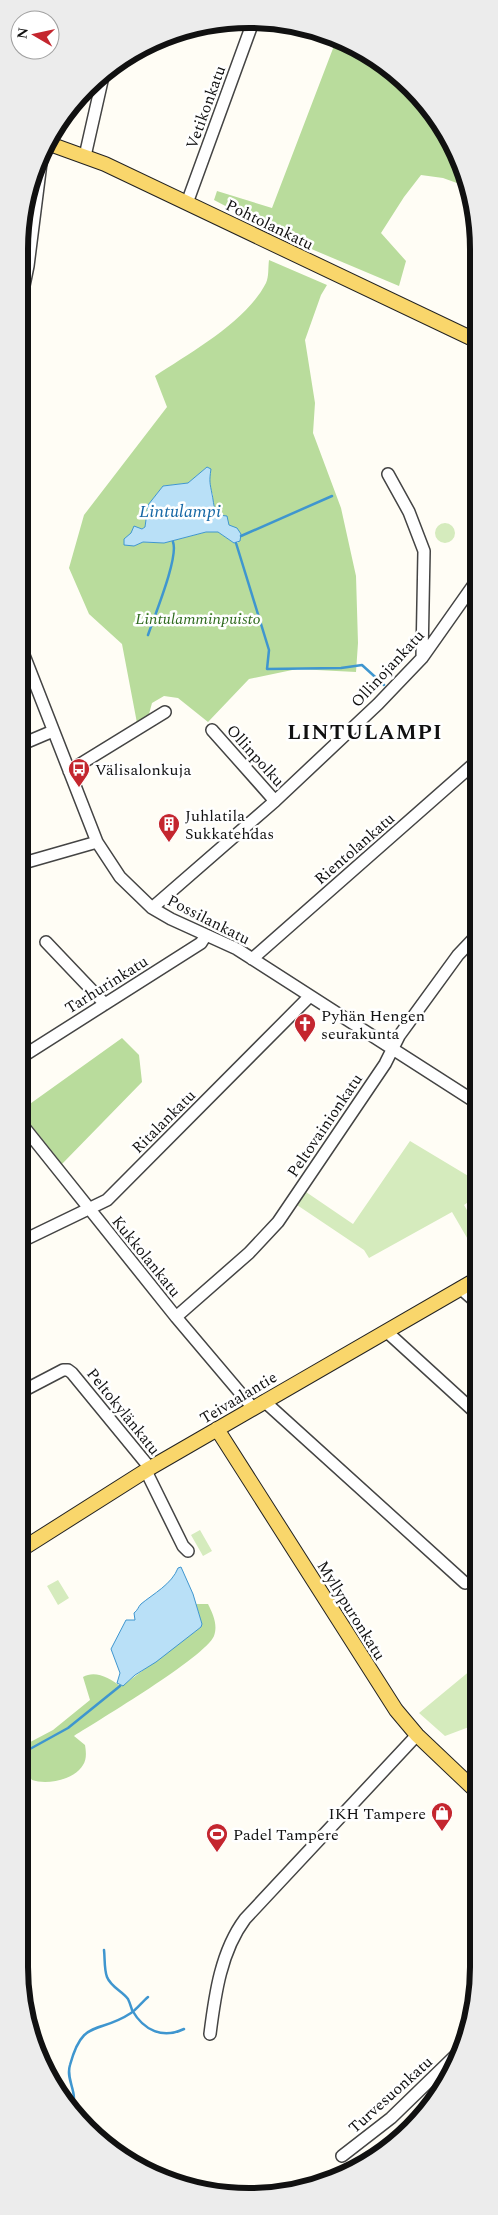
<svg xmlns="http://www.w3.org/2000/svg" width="498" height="2215" font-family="Spectral,serif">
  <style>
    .industrial { fill: #eee6ef }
    .green { fill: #d5ebbd }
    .forest { fill: #b9dc9c; fill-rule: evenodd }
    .water { fill: #b9e0f7; stroke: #3f96cf }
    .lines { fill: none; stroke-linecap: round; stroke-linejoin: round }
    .stream { stroke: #3f96cf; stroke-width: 2.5 }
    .minor-casing { stroke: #444; stroke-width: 14 }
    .major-casing { stroke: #222; stroke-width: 16 }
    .minor { stroke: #fff; stroke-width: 11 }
    .major { stroke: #f9d66b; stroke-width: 14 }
    .labels { text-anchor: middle; stroke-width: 5; stroke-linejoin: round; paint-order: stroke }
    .street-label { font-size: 16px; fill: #111; stroke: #fff }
    .park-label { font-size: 16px; font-style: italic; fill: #2f6b1f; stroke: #fff }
    .poi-label { font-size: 16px; fill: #111; stroke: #fff; text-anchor: start }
    .water-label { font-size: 18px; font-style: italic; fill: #1768a6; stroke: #fff }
    .district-label { font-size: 21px; font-weight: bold; letter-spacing: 1px; fill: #111; stroke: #fff }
    .rim { fill: none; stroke: #111; stroke-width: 6 }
  </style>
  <rect width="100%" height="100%" fill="#fffdf5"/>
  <!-- industrial -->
  <path class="industrial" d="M434 2098 389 2148 309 2188 305 2189 352 2164 397 2131Z"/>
  <!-- green -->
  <path class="green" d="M435 533a10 10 0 1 1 20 0a10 10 0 1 1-20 0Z
    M410 1141 470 1177 477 1196 464 1205 477 1227V1255L452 1212 369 1258 364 1250 297 1205 306 1192 353 1224Z
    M200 1530 212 1551 203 1556 191 1535Z
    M58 1580 69 1598 58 1605 47 1586Z
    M477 1665V1724L445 1736 419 1713Z"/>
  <!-- forest -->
  <path class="forest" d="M337 38 351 43 412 86 456 147 468 187 443 178 421 175 404 197 381 233 406 261 399 286 290 240 214 200 217 191 272 208Z
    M269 260 327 285 321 295 305 340 315 403 313 433 341 508 356 576 358 643 356 672 297 669 249 679 208 722 178 698 164 696 152 703 149 714 137 723 122 644 89 614 69 568 84 515 167 407 155 376C191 352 246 322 266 283 269 277 268 267 269 260ZM207 467 210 469 208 484 213 495 212 506 218 515 229 525 238 543H234L218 532H206L164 543 143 542 134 546 124 539 145 527 148 505 163 486 188 483Z
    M122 1038 139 1055 142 1082 62 1164 20 1111Z
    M196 1604H208C213 1614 218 1625 214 1636 205 1657 99 1720 74 1736L85 1745C86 1751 87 1759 83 1765 74 1780 47 1785 32 1780L22 1765 19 1768V1748L53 1730 90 1700 83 1677C95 1670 110 1678 120 1686L126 1683 201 1627V1621Z"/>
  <!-- water -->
  <path class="water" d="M207 467 211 469C209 482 210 483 212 494 214 503 213 507 218 515L227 516 229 525 237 528 241 534 240 541 234 543 218 532H206L164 543 143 542 134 546 124 545V539L131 533 134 526 142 529 145 527 148 505 163 486 188 483Z
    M181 1567 193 1594 202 1624 201 1627 156 1662 135 1675 123 1686 117 1683 120 1673 111 1649 126 1620H135L134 1613C138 1610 138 1607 141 1604 153 1594 172 1584 178 1568Z"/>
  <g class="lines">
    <!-- stream -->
    <path class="stream" d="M241 536 332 496
      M236 543 269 650 267 669 341 668 362 665 384 685
      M148 635C154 617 179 557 173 542
      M19 1755 68 1728 120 1686
      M104 1950C105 1958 104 1969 107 1977 111 1987 122 1991 128 1999 130 2003 131 2007 132 2010 144 2031 163 2039 184 2029
      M71 2110C80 2093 65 2081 70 2065 83 2017 98 2035 131 2013 137 2009 142 2002 148 1997"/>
    <!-- minor casing -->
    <g class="minor-casing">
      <path id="minor" d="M85 156 104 72
        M187 203 253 22
        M21 300 28 266 42 155
        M388 474 409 512 424 551 422 658
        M20 645 97 842 120 877 152 908 171 919 237 949 477 1103
        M212 730 275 801
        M20 745 53 731
        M69 771 165 712
        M20 864 97 842
        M152 908 275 801 378 704 422 658 477 580
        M46 942 105 1004
        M252 959 477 761
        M20 1058 201 943 206 935
        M20 1122 176 1317 253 1408
        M20 1242 107 1200 310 996
        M460 1288 477 1303
        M176 1317 249 1253 278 1222 385 1064 399 1036 458 955 477 935
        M386 1331 477 1414
        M19 1393 63 1370H68L72 1373 150 1468
        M264 1401 465 1583
        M146 1471 183 1546 188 1551
        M19 1538 25 1547
        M210 2034C215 1994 221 1951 245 1919L417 1735
        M342 2156 391 2118 458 2053"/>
    </g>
    <!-- major casing -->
    <g class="major-casing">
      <path id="major" d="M47 143 105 164 477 341
        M217 1429 396 1710 417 1735 477 1792
        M19 1551 150 1468 477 1279"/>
    </g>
    <!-- minor -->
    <use href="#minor" class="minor"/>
    <!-- major -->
    <use href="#major" class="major"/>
  </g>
  <!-- icons -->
  <defs>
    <g id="bus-pin" transform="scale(1.125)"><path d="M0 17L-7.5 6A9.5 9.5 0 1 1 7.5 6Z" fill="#c4262e" stroke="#fff"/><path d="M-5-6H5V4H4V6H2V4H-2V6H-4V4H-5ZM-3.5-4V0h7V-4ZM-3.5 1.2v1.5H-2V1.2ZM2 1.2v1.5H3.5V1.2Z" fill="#fff"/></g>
    <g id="building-pin" transform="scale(1.125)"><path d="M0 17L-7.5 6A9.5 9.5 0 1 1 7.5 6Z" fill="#c4262e" stroke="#fff"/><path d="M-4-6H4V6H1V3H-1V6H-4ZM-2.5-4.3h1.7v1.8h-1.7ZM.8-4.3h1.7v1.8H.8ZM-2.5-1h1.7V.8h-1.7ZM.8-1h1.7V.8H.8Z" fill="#fff"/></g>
    <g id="church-pin" transform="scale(1.125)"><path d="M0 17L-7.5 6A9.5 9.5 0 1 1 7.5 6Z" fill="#c4262e" stroke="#fff"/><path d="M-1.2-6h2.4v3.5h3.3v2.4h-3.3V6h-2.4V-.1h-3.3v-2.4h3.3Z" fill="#fff"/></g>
    <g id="shop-pin" transform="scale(1.125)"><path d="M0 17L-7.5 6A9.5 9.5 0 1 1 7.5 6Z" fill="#c4262e" stroke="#fff"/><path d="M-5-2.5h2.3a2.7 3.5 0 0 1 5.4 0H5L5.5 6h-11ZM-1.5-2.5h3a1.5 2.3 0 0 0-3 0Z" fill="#fff"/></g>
    <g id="stadium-pin" transform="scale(1.125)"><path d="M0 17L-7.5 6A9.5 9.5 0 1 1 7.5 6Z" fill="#c4262e" stroke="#fff"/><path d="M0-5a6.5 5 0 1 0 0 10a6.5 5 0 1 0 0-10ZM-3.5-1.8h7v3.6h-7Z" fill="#fff"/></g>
  </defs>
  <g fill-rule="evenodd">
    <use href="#bus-pin" x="79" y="769"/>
    <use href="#building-pin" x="169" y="824"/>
    <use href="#church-pin" x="305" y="1024"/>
    <use href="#shop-pin" x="442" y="1813"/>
    <use href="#stadium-pin" x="217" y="1834"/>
  </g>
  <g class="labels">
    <!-- street labels -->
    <g class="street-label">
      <text transform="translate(205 107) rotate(-70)" y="6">Vetikonkatu</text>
      <text transform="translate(270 224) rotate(26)" y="6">Pohtolankatu</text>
      <text transform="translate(387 668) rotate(-47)" y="6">Ollinojankatu</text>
      <text transform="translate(256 755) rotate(48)" y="6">Ollinpolku</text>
      <text transform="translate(354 848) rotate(-41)" y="6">Rientolankatu</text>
      <text transform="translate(209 919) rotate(27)" y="6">Possilankatu</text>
      <text transform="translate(106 984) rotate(-32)" y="6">Tarhurinkatu</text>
      <text transform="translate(163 1121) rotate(-45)" y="6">Ritalankatu</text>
      <text transform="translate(324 1125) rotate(-56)" y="6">Peltovainionkatu</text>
      <text transform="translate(147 1256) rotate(51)" y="6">Kukkolankatu</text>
      <text transform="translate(238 1397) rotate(-31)" y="6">Teivaalantie</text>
      <text transform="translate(124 1411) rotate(51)" y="6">Peltokylänkatu</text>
      <text transform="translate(352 1610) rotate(58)" y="6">Myllypuronkatu</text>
      <text transform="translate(390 2094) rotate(-42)" y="6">Turvesuonkatu</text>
    </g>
    <!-- park labels -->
    <g class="park-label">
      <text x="198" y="624">Lintulamminpuisto</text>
    </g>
    <!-- poi labels -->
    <g class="poi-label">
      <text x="95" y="775">Välisalonkuja</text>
      <text x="185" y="821">Juhlatila<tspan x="185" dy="18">Sukkatehdas</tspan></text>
      <text x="321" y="1021">Pyhän Hengen<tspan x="321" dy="18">seurakunta</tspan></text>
      <text x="426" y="1819" text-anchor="end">IKH Tampere</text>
      <text x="233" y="1840">Padel Tampere</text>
    </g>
    <!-- water labels -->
    <g class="water-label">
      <text x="180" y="517">Lintulampi</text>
    </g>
    <!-- district labels -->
    <g class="district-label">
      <text x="365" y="739">LINTULAMPI</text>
    </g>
  </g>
  <!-- crop -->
  <path d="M0 0H498V2215H0ZM249 28H249A221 221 0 0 1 470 249V1967A221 221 0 0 1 249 2188H249A221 221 0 0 1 28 1967V249A221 221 0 0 1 249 28Z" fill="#ececec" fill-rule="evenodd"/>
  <path class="rim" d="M249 28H249A221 221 0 0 1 470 249V1967A221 221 0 0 1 249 2188H249A221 221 0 0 1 28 1967V249A221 221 0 0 1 249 28Z"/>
  <!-- north arrow -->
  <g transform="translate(35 35) rotate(279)"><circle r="24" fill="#ffffff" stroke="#a0a0a0"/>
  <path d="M0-4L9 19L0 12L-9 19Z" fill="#c4262e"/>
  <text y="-8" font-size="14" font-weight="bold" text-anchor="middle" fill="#111111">N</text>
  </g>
</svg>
